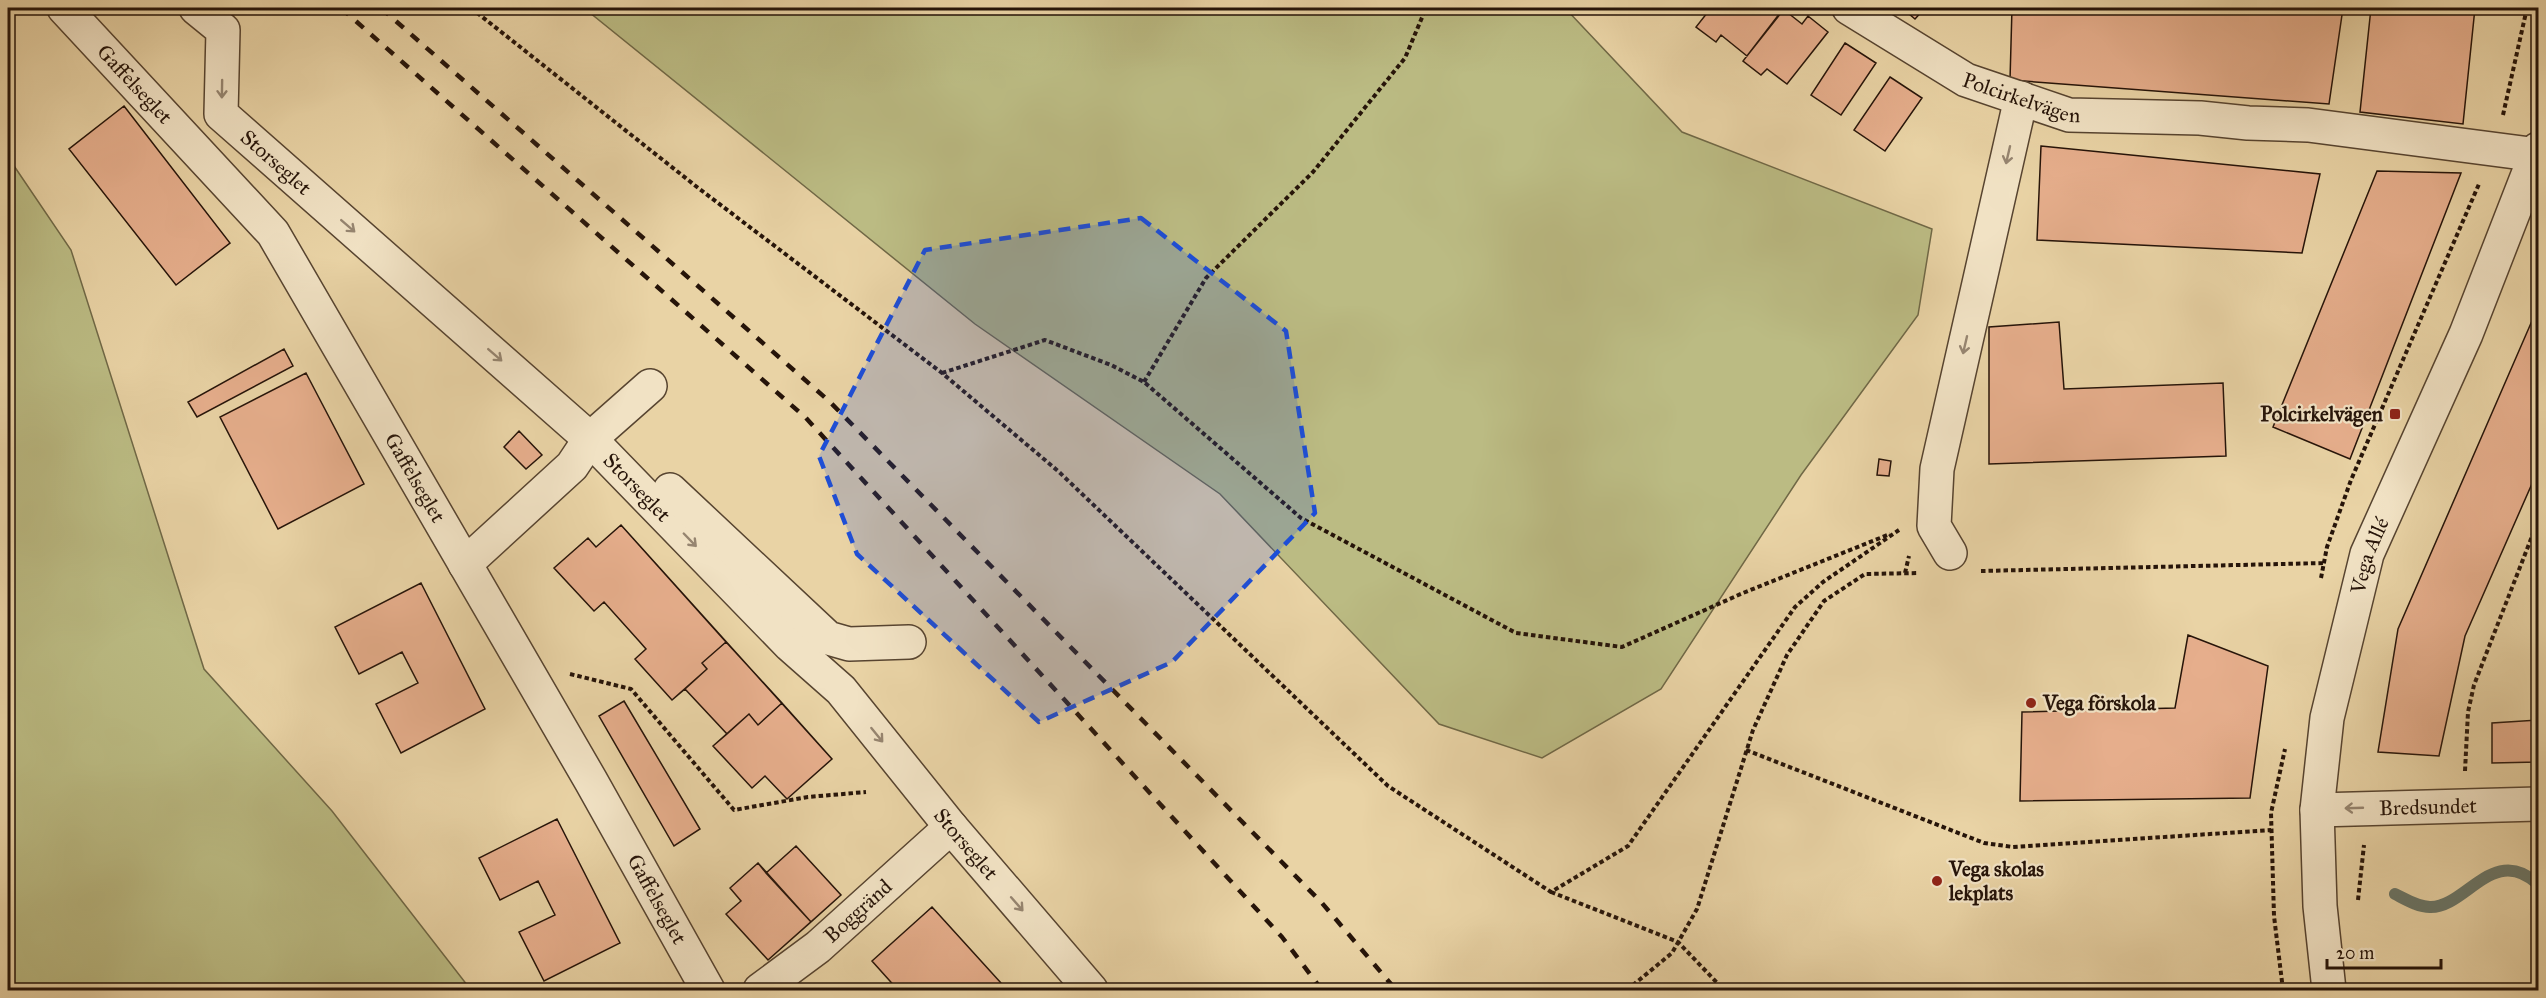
<svg xmlns="http://www.w3.org/2000/svg" width="2546" height="998" font-family="'IM FELL Great Primer',serif">
  <style>
    .green { fill: #bbbb83; stroke: #706846; stroke-width: 1.5 }
    .lines { fill: none; stroke-linecap: round; stroke-linejoin: round }
    .stream { stroke: #6a7668; stroke-width: 12 }
    .building { fill: #e6ae8c; stroke: #261409; stroke-width: 1.5 }
    .minor-casing { stroke: #574430; stroke-width: 36 }
    .path { stroke: #261409; stroke-width: 4; stroke-dasharray: 4.5 3; stroke-linecap: butt }
    .minor { stroke: #f1e2c4; stroke-width: 33 }
    .rail { stroke: #261409; stroke-width: 4.5; stroke-dasharray: 10 10; stroke-linecap: butt }
    .oneway { stroke: #968570 }
    .marked { fill: #1d4ed8; fill-opacity: 0.2; stroke: #1d4ed8; stroke-width: 4.5; stroke-dasharray: 12 8; stroke-linejoin: round }
    .poi-dot { fill: #8f2418; stroke: #f1e2c4; stroke-width: 2 }
    .labels { text-anchor: middle; stroke-width: 4.5; stroke-linejoin: round; paint-order: stroke }
    .street-label { font-size: 21px; fill: #261409; stroke: #f1e2c4 }
    .poi-label { font-size: 21px; font-weight: bold; fill: #261409; stroke: #f1e2c4; text-anchor: start }
  </style>
  <rect width="100%" height="100%" fill="#e9d3a5"/>
  <filter id="stains"><feTurbulence type="fractalNoise" baseFrequency=".00333" numOctaves="4"/><feColorMatrix values="0 0 0 0 .2 0 0 0 0 .09 0 0 0 0 .02 0 0 0 .5 -.17"/></filter>
  <radialGradient id="worn" r=".72"><stop offset=".6" stop-color="#630" stop-opacity="0"/><stop offset="1" stop-color="#630" stop-opacity=".3"/></radialGradient>
  <!-- green -->
  <path class="green" d="M584 8H1565L1682 132 1932 229 1918 315 1801 475 1661 689 1542 758 1439 724 1220 494 975 324Z
    M8 157 71 250 204 669 332 811 471 990H8Z"/>
  <g class="lines">
    <!-- stream -->
    <path class="stream" d="M2395 894C2405 899 2418 907 2430 907 2466 908 2493 843 2538 884"/>
  </g>
  <!-- building -->
  <path class="building" d="M1711 8H1785L1747 56 1721 35 1716 42 1696 27Z
    M1902 8H1925L1915 19Z
    M2012 8H2343L2329 104 2010 80Z
    M2371 8H2475L2463 124 2360 112Z
    M1783 9 1802 24 1808 16 1828 32 1787 84 1767 69 1761 75 1743 61Z
    M1845 43 1876 63 1841 115 1811 95Z
    M1890 77 1922 98 1885 151 1854 130Z
    M124 106 230 243 176 285 69 149Z
    M2041 146 2320 174 2302 253 2037 240Z
    M2377 171 2461 173 2350 459 2273 427Z
    M2538 307V470L2465 636 2439 756 2378 752 2398 629Z
    M2059 322 2064 389 2223 383 2226 456 1989 464V327Z
    M284 349 293 366 197 417 188 402Z
    M306 373 364 484 278 529 220 417Z
    M519 431 542 455 526 469 504 447Z
    M1879 459 1891 461 1889 476 1877 475Z
    M621 525 832 759 787 799 765 776 752 788 713 746 727 734 685 689 672 700 635 659 646 649 639 641 604 602 594 611 554 568 588 538 596 547Z
    M621 525 726 642 702 663 707 669 672 700 635 659 646 649 639 641 604 602 594 611 554 568 588 538 596 547Z
    M421 583 485 709 401 753 376 704 418 683 402 652 359 674 335 627Z
    M2188 635 2268 666 2250 798 2020 801 2022 712 2175 708Z
    M726 642 782 703 758 725 749 714 727 734 685 689 707 669 702 663Z
    M624 701 700 829 674 846 599 716Z
    M782 703 832 759 787 799 765 776 752 788 713 746 749 714 758 725Z
    M2538 720V762L2492 763V723Z
    M557 819 620 943 544 981 519 932 555 915 538 881 500 900 479 858Z
    M796 846 841 895 768 960 726 914 741 901 730 888 758 863 766 873Z
    M796 846 841 895 811 922 766 873Z
    M758 863 811 922 768 960 726 914 741 901 730 888Z
    M932 907 1001 983 1008 990H898L872 961Z"/>
  <g class="lines">
    <!-- minor casing -->
    <g class="minor-casing">
      <g id="minor">
        <path id="s1" d="M64 8 273 233 591 781 708 990"/>
        <path id="s2" d="M196 8 223 30 221 114 590 439 790 645 841 690 951 827 1091 990"/>
        <path id="s3" d="M1849 8 1966 80 2069 115 2200 118 2248 123 2308 125 2538 155"/>
        <path d="M670 490 828 638 849 644 909 642"/>
        <path d="M1950 553 1934 526 1937 469 2021 98"/>
        <path d="M465 564 572 466 590 439 650 386"/>
        <path id="s4" d="M2317 810 2538 804"/>
        <path id="s5" d="M760 990 818 947 951 827"/>
        <path id="s6" d="M2329 990 2320 906 2317 810 2327 718 2367 554 2466 334 2538 149"/>
      </g>
    </g>
    <!-- path -->
    <path class="path" d="M471 8 697 187 942 373 1058 471 1388 786 1551 892 1628 846 1795 607 1823 582 1899 530
      M2503 115 2527 8
      M942 373 1045 340 1111 365 1144 382 1301 518 1516 633 1622 647 1743 593 1890 534
      M1144 382 1206 278 1313 172 1405 58 1426 8
      M1981 571 2324 563
      M1905 573 1909 556
      M2321 578 2327 547 2351 480 2479 184
      M570 674 631 689 734 810 808 797 866 792
      M1746 750 1984 843 2013 847 2271 830
      M2465 771 2468 712 2474 685 2538 521
      M1551 892 1678 942 1724 990
      M2358 900 2364 845
      M1627 990 1672 953 1697 909 1753 730 1787 655 1824 601 1865 574 1919 573
      M2283 990 2274 916 2271 813 2285 749"/>
    <!-- minor -->
    <use href="#minor" class="minor"/>
    <!-- rail -->
    <path class="rail" d="M341 8 806 418 1282 937 1322 990
      M381 8 829 401 1322 903 1396 990"/>
  </g>
  <!-- one-way arrows -->
  <defs><path id="oneway-shaft" d="M-6 0H5M1.5-3L5.5 0L1.5 3" fill="none" stroke-width="1.6" stroke-linecap="round" stroke-linejoin="round" transform="scale(1.5)"/></defs>
  <g class="oneway">
    <use href="#oneway-shaft" transform="translate(222 89) rotate(91)"/>
    <use href="#oneway-shaft" transform="translate(2008 155) rotate(103)"/>
    <use href="#oneway-shaft" transform="translate(348 226) rotate(41)"/>
    <use href="#oneway-shaft" transform="translate(1965 345) rotate(103)"/>
    <use href="#oneway-shaft" transform="translate(495 355) rotate(41)"/>
    <use href="#oneway-shaft" transform="translate(690 540) rotate(46)"/>
    <use href="#oneway-shaft" transform="translate(877 735) rotate(51)"/>
    <use href="#oneway-shaft" transform="translate(2354 808) rotate(178)"/>
    <use href="#oneway-shaft" transform="translate(1017 904) rotate(49)"/>
  </g>
  <!-- marked area -->
  <path class="marked" d="M1141 218 1286 331 1315 513 1172 662 1039 722 857 554 819 456 925 250Z"/>
  <!-- markers -->
  <g class="poi-dot">
    <rect x="2389" y="408" width="12" height="12" rx="3"/>
    <circle cx="2031" cy="703" r="6"/>
    <circle cx="1937" cy="881" r="6"/>
  </g>
  <g class="labels">
    <!-- street labels -->
    <g class="street-label">
      <text dy="7" stroke="none"><textPath href="#s1" startOffset="104">Gaffelseglet</textPath></text>
      <text dy="7" stroke="none"><textPath href="#s3" startOffset="196">Polcirkelvägen</textPath></text>
      <text dy="7" stroke="none"><textPath href="#s2" startOffset="192">Storseglet</textPath></text>
      <text dy="7" stroke="none"><textPath href="#s1" startOffset="590">Gaffelseglet</textPath></text>
      <text dy="7" stroke="none"><textPath href="#s2" startOffset="678">Storseglet</textPath></text>
      <text dy="7" stroke="none"><textPath href="#s6" startOffset="441">Vega Allé</textPath></text>
      <text dy="7" stroke="none"><textPath href="#s4" startOffset="111">Bredsundet</textPath></text>
      <text dy="7" stroke="none"><textPath href="#s2" startOffset="1164">Storseglet</textPath></text>
      <text dy="7" stroke="none"><textPath href="#s1" startOffset="1076">Gaffelseglet</textPath></text>
      <text dy="7" stroke="none"><textPath href="#s5" startOffset="126">Boggränd</textPath></text>
    </g>
    <!-- poi labels -->
    <g class="poi-label">
      <text x="2383" y="421" text-anchor="end">Polcirkelvägen</text>
      <text x="2043" y="710">Vega förskola</text>
      <text x="1949" y="876">Vega skolas<tspan x="1949" dy="24">lekplats</tspan></text>
    </g>
  </g>
  <!-- margin -->
  <rect width="2546" height="998" fill="none" stroke="#e9d3a5" stroke-width="30"/>
  <rect x="9" y="9" width="2528" height="980" fill="none" stroke="#261409" stroke-width="3"/>
  <rect x="15" y="15" width="2516" height="968" fill="none" stroke="#261409" stroke-width="1.5"/>
  <!-- scale -->
  <path d="M2327 959v9h114v-9" fill="none" stroke="#261409" stroke-width="3"/>
  <text x="2336" y="959" font-size="18" fill="#261409" stroke="#f1e2c4" stroke-width="4.5" paint-order="stroke">20 m</text>
  <rect width="100%" height="100%" filter="url(#stains)"/>
  <rect width="100%" height="100%" fill="url(#worn)"/>
</svg>
